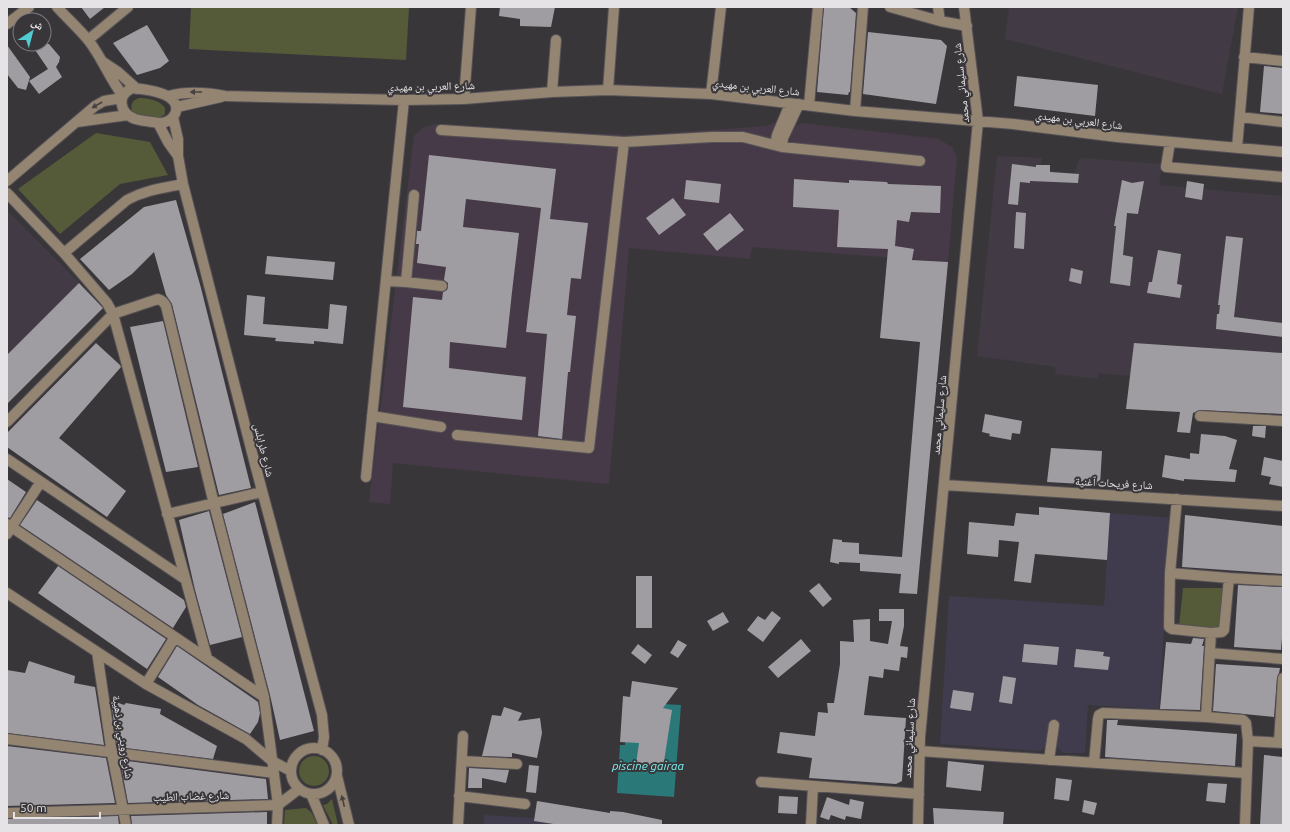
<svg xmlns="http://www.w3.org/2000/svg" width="1290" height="832" font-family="Ubuntu,'Noto Naskh Arabic',sans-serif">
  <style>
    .built { fill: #423b45 }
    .industrial { fill: #403c4d }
    .medical { fill: #473a48 }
    .green { fill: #555b38 }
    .water { fill: #2b7879 }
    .building { fill: #a09da2 }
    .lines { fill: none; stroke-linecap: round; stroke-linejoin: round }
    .minor-casing { stroke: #555256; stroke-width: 12 }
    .minor { stroke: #948472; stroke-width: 10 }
    .oneway { fill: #474242 }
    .labels { text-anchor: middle; stroke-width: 4; stroke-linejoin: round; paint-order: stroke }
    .street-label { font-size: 11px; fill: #e5e3e6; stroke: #39363a }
    .water-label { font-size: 12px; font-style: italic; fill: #7ceeee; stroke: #39363a }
  </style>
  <rect width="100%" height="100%" fill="#39363a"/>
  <!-- built -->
  <path class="built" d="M1009 7H1238L1222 94 1005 39Z
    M997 156 1042 158 1040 170 1074 173 1080 158 1162 164 1159 185 1283 196V353L1135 343 1130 376 1099 373 1098 379 1056 374 1055 367 977 356Z
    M7 210 79 283 7 355Z"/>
  <!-- industrial -->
  <path class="industrial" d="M1110 513 1171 518 1159 709 1088 705 1085 753H1063L1057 747V738L1048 737 1047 746 1040 751 940 744 949 596 1104 606Z
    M484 815 620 823V825H484Z"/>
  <!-- medical -->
  <path class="medical" d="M774 123 779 124V125L772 133 788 139 795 126 803 123 938 139 952 147 957 157 948 262 752 247 750 259 629 248 609 484 393 463 390 504 369 502 414 136 422 128 435 124 583 133 638 135 766 126Z"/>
  <!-- green -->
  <path class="green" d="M191 7H409L406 60 189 49Z
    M139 98C147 98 160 100 165 108V114L158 119 137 115 132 111C130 104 133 100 139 98Z
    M96 133 150 142 168 175 120 184 60 234 18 189Z
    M1183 588H1224L1219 629 1179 627Z
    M299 771a15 15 0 1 1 30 0a15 15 0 1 1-30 0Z
    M332 799 338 825H333L323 805 327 804Z
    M306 808 311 812 318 825H284L285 810Z"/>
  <!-- water -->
  <path class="water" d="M627 702 681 705 674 797 617 793 620 745H625Z"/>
  <!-- building -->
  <path class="building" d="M81 7H105L90 19Z
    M500 7H555L551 27 520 26V19L499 16Z
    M824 7H849L856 13 850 92H849L848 95 817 92Z
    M147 25 169 61 160 68 137 75 113 43Z
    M868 32 941 40 947 46 936 104 863 94Z
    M31 44H49L60 57 59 62 56 67 62 77 39 94 29 81 48 69Z
    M7 45 30 77 26 90 18 88 7 74Z
    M1264 66 1283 68V114L1260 112Z
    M1017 76 1098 85 1095 116 1014 106Z
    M429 155 556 169 550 219 588 223 581 279 571 278 567 315 576 316 570 372H568L562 439 538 436 547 334 526 332 541 208 466 199 463 227 519 233 512 292 506 348 450 342 449 368 526 377 522 420 403 407 413 297 442 300 443 292 447 290 448 287V283L444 280 446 267 417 263 419 244H416L417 231H421Z
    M1012 164 1036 167V165H1050V172L1079 174 1078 183 1030 181V183L1020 182 1018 205 1008 204Z
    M794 179 849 183V180L887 182 888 184 941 186 940 213 911 212 909 222 897 220 895 246 914 249 912 260 948 262 917 594 899 593 901 574 860 571V563L839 562V564L830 562 833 539 842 540V542L859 543V554L902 557 920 342 880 338 888 249 837 247 839 210 793 207Z
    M686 180 721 184 719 203 684 199Z
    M1122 180 1132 183 1144 181 1138 214 1127 213 1123 255 1133 257 1130 286 1110 283 1116 226H1114Z
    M1187 181 1204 184 1202 200 1185 197Z
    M673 198 686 215 659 235 646 218Z
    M176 200 201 288 251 488 219 495 172 304 166 295 154 252 132 274 109 290 80 259 144 207Z
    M1016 212 1026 213 1024 249 1014 248Z
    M730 213 744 230 717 251 703 234Z
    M1226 236 1243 238 1234 317 1283 323V337L1216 329 1217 314H1219L1220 305H1218Z
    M1158 250 1181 254 1177 284 1182 285 1180 298 1147 293 1149 282H1152Z
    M267 256 335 262 333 280 265 274Z
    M1071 268 1083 271 1081 284 1069 281Z
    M79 283 103 308 7 404V355Z
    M247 295 265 297 263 324 328 329 330 304 347 306 343 344 314 341V344L275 341 276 338 244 335Z
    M163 321 198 467 166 472 130 327Z
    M96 343 120 365 121 367 59 438 126 491 107 517 7 447V433Z
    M1134 343 1283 353V414L1200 410 1193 413 1190 433 1177 432 1180 412 1126 409Z
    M985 414 1022 421 1020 434 1012 433 1011 440 989 436 990 434 982 432Z
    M1253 426H1266L1265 438 1252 436Z
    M1201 434 1225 436 1237 440 1229 469 1237 470 1235 482 1184 479V481L1162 477 1165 455 1190 459V453L1199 454Z
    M1051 448 1102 451 1100 485 1047 482Z
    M1264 457 1283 461V487L1269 484 1271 477 1261 475Z
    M7 479 26 492 10 518 7 517Z
    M37 500 184 600 186 607 173 628 20 525Z
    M255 502 314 731 280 740 270 695 223 514Z
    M1039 507 1110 513 1107 560 1035 554 1031 583 1014 581 1019 542 999 540 998 557 967 554 969 522 1014 526 1016 513 1039 515Z
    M209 511 242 637 210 645 195 590 179 520Z
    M1185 515 1283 526V574L1182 567Z
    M58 566 166 639 147 669 38 593Z
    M636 576H652V628H636Z
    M819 583 832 599 823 607 809 591Z
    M1238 585 1283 587V626L1281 650 1234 647Z
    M879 609H904V626L900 646 908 647 907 658 901 657 899 671 884 669 883 678 869 676 864 715 906 718 902 781 896 784 809 778 812 758 777 753 780 732 815 736 818 712 828 713 827 703H834L840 664V641L854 642 853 620 870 619V641L888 644 892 621H879Z
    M772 611 781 618 763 642 747 630 758 616 765 620Z
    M723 612 729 622 713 631 707 621Z
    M1193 638 1204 639 1202 646H1204L1200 710 1160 709 1166 642 1191 644Z
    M801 639 811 651 778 678 768 667Z
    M678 640 687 645 678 658 670 653Z
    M638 644 652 655 645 664 631 653Z
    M1024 644 1059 647 1057 665 1022 662Z
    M177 646 258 702 260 713 258 722 250 734 198 705 158 677Z
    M1076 649 1104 652 1103 656 1110 657 1108 670 1074 667Z
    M29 661 75 676 74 683 95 687 104 745 7 733V670L25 673Z
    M1216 664 1280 668 1279 673 1277 678 1274 717 1213 711Z
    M1003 676 1016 678 1012 704 999 702Z
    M632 681 678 688 663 708 672 710 663 768 636 764 639 743 620 742 623 696 630 697Z
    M953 690 974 693 971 711 950 708Z
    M111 700 124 705 126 703 161 709 160 714 217 746 213 759 117 747Z
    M504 707 522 713 518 721 540 718 542 733 537 758 512 753V757L482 756 492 715 501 716Z
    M1107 720H1118L1117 725 1237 734 1235 766 1105 757Z
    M7 746 106 758 115 803 7 806Z
    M1264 755 1283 757V825H1260Z
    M120 760 266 779 268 799 128 803Z
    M948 761 984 765 981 791 946 787Z
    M529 765 539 766 536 793 526 792Z
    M469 768 509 770 506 783 482 778V788H468Z
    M1056 778 1072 780 1069 801 1054 799Z
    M1208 783 1227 784 1225 803 1206 801Z
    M779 796 798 797 797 814 778 813Z
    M827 797 849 805 850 799 864 802 861 819 846 816 845 820 831 815 829 820 820 817Z
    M1084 800 1097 803 1094 815 1082 812Z
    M537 801 610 813V811L623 812 662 820V825H560L534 821Z
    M933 808 1004 812 1003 825H934Z
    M267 812V825H132L131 816Z
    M118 816 119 825H7V819Z"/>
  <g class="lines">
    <!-- minor casing -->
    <g class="minor-casing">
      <path id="minor" d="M57 7C67 18 80 30 89 41 102 58 110 79 123 96
        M890 7 940 21 967 26
        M938 7 940 21
        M7 24 29 7
        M88 40 128 7
        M1244 57 1283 61
        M103 62 118 72 137 89
        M133 88C143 89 161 92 169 97 183 106 175 123 159 123 152 122 142 121 135 119 119 113 116 94 133 88Z
        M608 90 614 7
        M552 92 556 40
        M711 94 721 7
        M168 96C187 91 205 92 225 96L404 100 464 99 552 92 608 90 711 94 855 111 1013 124 1117 137 1283 152
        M464 99 471 7
        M809 105 818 7
        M177 107 221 97
        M855 111 863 7
        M173 117 178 139V156L183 184 256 468 322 715 324 737 322 750
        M1240 117 1283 122
        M77 122 128 115
        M158 123 168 142 178 156
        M441 130 624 142
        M1170 142 1166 167 1283 177
        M775 145 777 135 790 104
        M782 147 783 138 799 104
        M1237 148 1249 7
        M7 181 95 106 104 101 122 98
        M7 193 64 253 107 303 113 314 207 658
        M64 253 127 200C145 190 163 188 183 184
        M386 281 406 282 414 195
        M406 282 442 286
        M372 416 441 427
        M1200 416 1283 421
        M7 422 113 314 158 299C162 300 164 302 166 306L214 504 264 697 278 805 277 825
        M457 435 589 448 624 142 712 137H743L782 147 920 161
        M7 459 185 579
        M366 477 404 100
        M944 485 1283 506
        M1177 499 1170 573 1169 627 1172 629 1211 633 1222 632 1224 630 1229 578
        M167 514 262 492
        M7 524 264 697
        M7 534 40 483
        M1170 573 1229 578 1283 581
        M7 593 146 684 246 739 272 761 291 771
        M97 652 112 754 126 825
        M1210 653 1283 659
        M146 684 175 637
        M1206 717 1211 633
        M7 739 274 773
        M1248 741 1283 743
        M1279 742 1283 678
        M291 771a23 23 0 1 1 46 0a23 23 0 1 1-46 0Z
        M919 751 1246 773
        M1049 760 1054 725
        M462 761 517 764
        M1094 763 1098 719 1099 715 1103 713 1206 717 1243 720 1246 723 1248 741 1245 825
        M337 776 349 825
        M761 782 919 794
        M311 794 324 825
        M459 796 525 804
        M7 813 278 805 299 789
        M458 825 463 736
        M811 825 813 786
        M918 825 920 737 978 121 964 7"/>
    </g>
    <!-- minor -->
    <use href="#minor" class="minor"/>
  </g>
  <!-- one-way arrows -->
  <defs><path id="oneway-solid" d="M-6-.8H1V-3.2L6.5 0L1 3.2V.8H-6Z"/></defs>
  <g class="oneway">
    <use href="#oneway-solid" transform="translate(196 92) rotate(180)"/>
    <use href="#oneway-solid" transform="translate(97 105) rotate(150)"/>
    <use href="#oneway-solid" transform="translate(343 801) rotate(-103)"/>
  </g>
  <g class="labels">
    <!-- street labels -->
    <g class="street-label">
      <text transform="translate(961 83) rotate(-96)" y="4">شارع سليماني محمد</text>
      <text transform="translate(431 86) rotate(-1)" y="4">شارع العربي بن مهيدي</text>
      <text transform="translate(756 87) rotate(6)" y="4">شارع العربي بن مهيدي</text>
      <text transform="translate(1079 120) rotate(7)" y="4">شارع العربي بن مهيدي</text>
      <text transform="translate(939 415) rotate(-85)" y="4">شارع سليماني محمد</text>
      <text transform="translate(264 450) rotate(76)" y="4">شارع طرابلس</text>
      <text transform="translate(1114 483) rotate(3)" y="4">شارع فريحات ٱغنية</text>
      <text transform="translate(123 737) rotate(81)" y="4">شارع رويني بن ذهيبة</text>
      <text transform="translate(909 738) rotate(-87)" y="4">شارع سليماني محمد</text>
      <text transform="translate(191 796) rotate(-2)" y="4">شارع غضاب الطيب</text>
    </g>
    <!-- water labels -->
    <g class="water-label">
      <text x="648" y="770">piscine gairaa</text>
    </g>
  </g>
  <!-- border -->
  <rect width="1290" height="832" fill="none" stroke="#e5e3e6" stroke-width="16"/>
  <!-- north arrow -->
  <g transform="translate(32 32) rotate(36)"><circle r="19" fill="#39363a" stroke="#7e7b7f"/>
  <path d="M0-3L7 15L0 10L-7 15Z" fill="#51ccd2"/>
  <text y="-6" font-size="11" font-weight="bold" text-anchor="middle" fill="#e5e3e6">ش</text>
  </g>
  <!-- scale -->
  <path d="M14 812v6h86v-6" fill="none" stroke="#e5e3e6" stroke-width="2"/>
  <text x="20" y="812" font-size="12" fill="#e5e3e6" stroke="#39363a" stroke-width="3" paint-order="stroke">50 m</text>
</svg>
